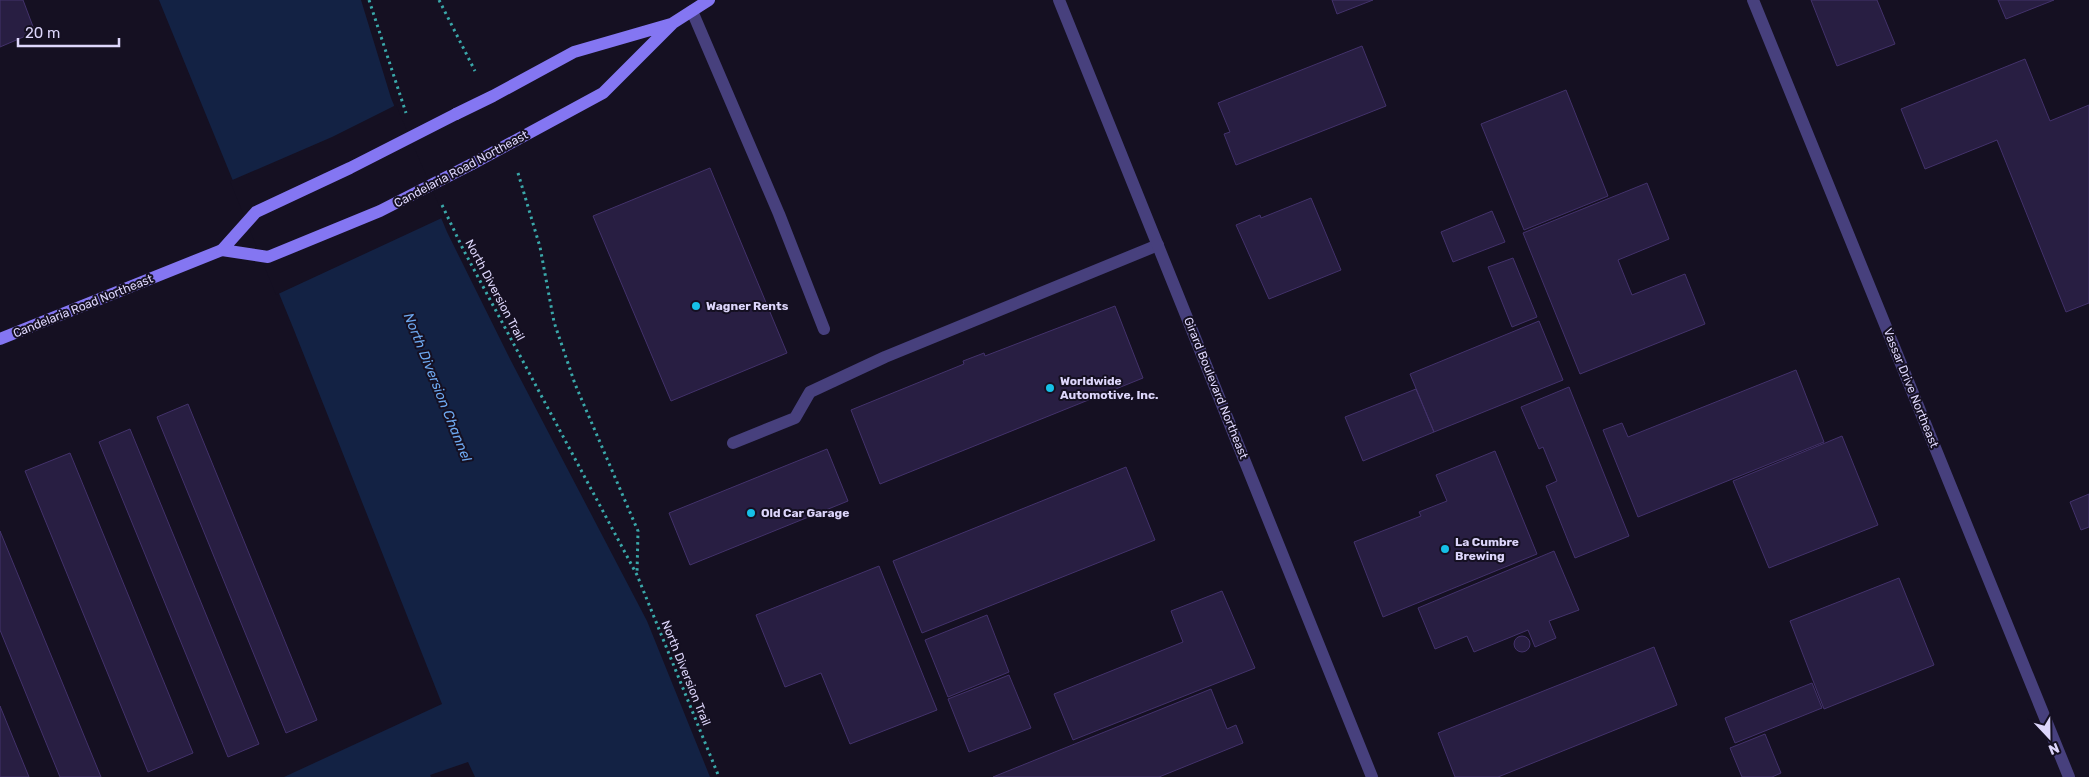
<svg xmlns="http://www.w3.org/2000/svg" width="2089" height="777" font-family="Rubik,sans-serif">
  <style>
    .water { fill: #132244 }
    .pier { fill: #151022 }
    .building { fill: #281e42; stroke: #43326b }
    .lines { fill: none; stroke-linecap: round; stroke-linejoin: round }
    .path { stroke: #3aa8aa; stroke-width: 3; stroke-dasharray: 2.5 4; stroke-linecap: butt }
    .service { stroke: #47407d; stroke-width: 12 }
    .minor { stroke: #47407d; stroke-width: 12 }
    .tertiary { stroke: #47407d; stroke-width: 12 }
    .secondary { stroke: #8476f2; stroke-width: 12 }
    .secondary-bridge { stroke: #8476f2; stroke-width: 12 }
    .poi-dot { fill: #16c0e7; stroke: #151022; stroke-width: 2 }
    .labels { text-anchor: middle; stroke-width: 4; stroke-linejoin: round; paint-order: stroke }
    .street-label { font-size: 12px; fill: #ddd6fb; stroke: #151022 }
    .poi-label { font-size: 12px; font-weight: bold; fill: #ddd6fb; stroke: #151022; text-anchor: start }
    .water-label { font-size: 14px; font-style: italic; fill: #6ea9f1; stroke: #151022 }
  </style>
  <rect width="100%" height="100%" fill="#151022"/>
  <!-- water -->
  <path class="water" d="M159 0H361L391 98 447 232 510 359 647 621 710 777H475L468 762 430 775 431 777H284L442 704 294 330Z"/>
  <!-- pier -->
  <path class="pier" d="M396 105 444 217 276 295 230 181 332 137Z"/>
  <!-- building -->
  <path class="building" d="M0 0H23L35 32 0 47Z
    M1332 0H1373L1337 14Z
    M1811 0H1877L1895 44 1837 66Z
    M1998 0H2054L2006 19Z
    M1362 46 1386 106 1236 165 1224 134 1230 132 1218 103Z
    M2025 59 2050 121 2089 105V303L2066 312 1997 140 1925 169 1901 109Z
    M1566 90 1608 196 1524 230 1481 124Z
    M710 168 787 353 671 401 593 216Z
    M1647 183 1669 239 1618 260 1632 295 1685 274 1705 324 1580 374 1523 233Z
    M1311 198 1341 270 1269 299 1236 225 1260 215 1261 218Z
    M1492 211 1505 242 1453 262 1441 232Z
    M1513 258 1537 317 1512 327 1488 267Z
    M1115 306 1143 378 880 484 851 410 964 364 963 361 984 353 985 356Z
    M1539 321 1563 380 1434 432 1410 374Z
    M1796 370 1824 442 1638 517 1603 430 1622 423 1628 437Z
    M1569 387 1629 536 1575 558 1546 486 1557 481 1543 447 1539 449 1521 407Z
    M1416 389 1434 432 1363 461 1345 417Z
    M188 404 317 720 286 733 157 417Z
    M130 429 259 744 228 757 99 442Z
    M1842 436 1878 525 1769 568 1733 481Z
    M827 449 848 501 690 565 669 513Z
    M1495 451 1537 554 1383 617 1354 542 1421 516 1419 512 1447 501 1436 475Z
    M70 453 193 753 148 772 25 471Z
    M1126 467 1155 540 922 633 893 561Z
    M2089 494V527L2081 530 2070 502Z
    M0 531 101 777H60L0 630Z
    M1554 551 1579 610 1549 621 1556 638 1535 647 1528 630 1474 652 1467 636 1435 649 1418 608Z
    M879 566 937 710 850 744 821 673 785 687 756 615Z
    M1899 578 1934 665 1824 709 1790 621Z
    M1222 591 1255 668 1073 740 1054 694 1183 642 1171 611Z
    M987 615 1009 672 948 697 925 640Z
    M1514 644a8 8 0 1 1 16 0a8 8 0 1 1-16 0Z
    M1654 647 1677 705 1498 777H1455L1438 733Z
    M1009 675 1031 728 969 752 948 699Z
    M1812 683 1822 708 1735 743 1725 718Z
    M1211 689 1227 729 1236 725 1243 743 1159 777H993Z
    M0 706 29 777H0Z
    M1765 734 1781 773 1772 777H1742L1730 748Z"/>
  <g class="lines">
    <!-- path -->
    <path class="path" d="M369 0 406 113
      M439 0 475 71
      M518 173 540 247 554 322 575 384 638 531 637 574
      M442 205 463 249 637 575 719 777"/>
    <!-- service -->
    <path class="service" d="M692 11 779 214 824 329
      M733 443 795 418 810 392 885 357 1158 245"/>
    <!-- minor -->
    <path class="minor" d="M1059 0 1372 777"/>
    <!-- tertiary -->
    <path class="tertiary" d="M1753 0 2069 777"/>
    <!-- secondary -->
    <path class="secondary" d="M456 114 493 96 574 52 671 24
      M472 164 603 93 673 23 709 0
      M0 339 222 250"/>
    <!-- secondary-bridge -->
    <path class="secondary-bridge" d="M222 250 256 212 350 168 456 114
      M222 250 268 257 380 211 472 164"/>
  </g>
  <!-- markers -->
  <g class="poi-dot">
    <circle cx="696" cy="306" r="5"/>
    <circle cx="1050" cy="388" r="5"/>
    <circle cx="751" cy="513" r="5"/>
    <circle cx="1445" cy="549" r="5"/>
  </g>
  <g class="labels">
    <!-- street labels -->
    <g class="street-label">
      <text transform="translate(461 169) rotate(-28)" y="4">Candelaria Road Northeast</text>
      <text transform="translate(495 290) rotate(62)" y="4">North Diversion Trail</text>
      <text transform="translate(83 306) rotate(-22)" y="4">Candelaria Road Northeast</text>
      <text transform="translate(1216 388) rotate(68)" y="4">Girard Boulevard Northeast</text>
      <text transform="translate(1911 388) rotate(68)" y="4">Vassar Drive Northeast</text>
      <text transform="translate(686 673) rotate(68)" y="4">North Diversion Trail</text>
    </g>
    <!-- poi labels -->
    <g class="poi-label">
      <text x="706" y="310">Wagner Rents</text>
      <text x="1060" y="385">Worldwide<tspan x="1060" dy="14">Automotive, Inc.</tspan></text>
      <text x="761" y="517">Old Car Garage</text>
      <text x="1455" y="546">La Cumbre<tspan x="1455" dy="14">Brewing</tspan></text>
    </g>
    <!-- water labels -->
    <g class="water-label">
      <text transform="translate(438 387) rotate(68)" y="5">North Diversion Channel</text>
    </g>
  </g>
  <!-- north arrow -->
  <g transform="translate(2049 737) rotate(158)" stroke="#151022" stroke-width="4" paint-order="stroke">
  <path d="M0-4L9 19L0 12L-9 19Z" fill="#ddd6fb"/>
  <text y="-8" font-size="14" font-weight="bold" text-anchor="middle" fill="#ddd6fb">N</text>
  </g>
  <!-- scale -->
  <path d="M18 38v8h101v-8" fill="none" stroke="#ddd6fb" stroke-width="2.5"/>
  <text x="25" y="38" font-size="15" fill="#ddd6fb" stroke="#151022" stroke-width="4" paint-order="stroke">20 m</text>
</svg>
